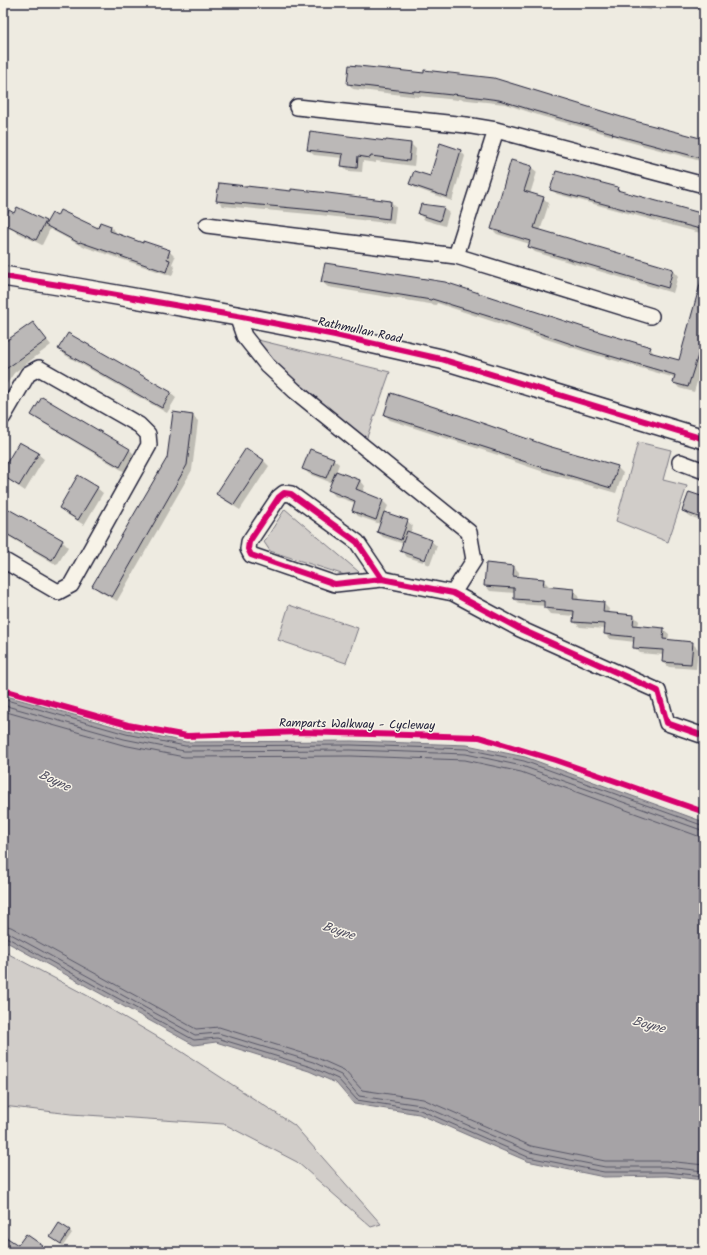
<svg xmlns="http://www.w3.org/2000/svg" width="707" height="1255" font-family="Kalam,sans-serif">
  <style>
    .green { fill: #d1cdc9; stroke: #7a7882 }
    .water { fill: #a6a3a6; stroke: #716f7b }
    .shadow { fill: #0003 }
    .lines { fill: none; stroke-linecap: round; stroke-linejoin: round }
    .shore { stroke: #575666; stroke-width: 1 }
    .building { fill: #bbb8b7; stroke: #22223b }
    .minor-casing { stroke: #22223b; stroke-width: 18 }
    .tertiary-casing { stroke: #22223b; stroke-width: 22 }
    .minor { stroke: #f7f3e8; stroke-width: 15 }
    .tertiary { stroke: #f7f3e8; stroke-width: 19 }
    .cycleway-casing { stroke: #f7f3e8; stroke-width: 8 }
    .cycleway { stroke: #d6006c; stroke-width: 6 }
    .labels { text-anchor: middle; stroke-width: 3; stroke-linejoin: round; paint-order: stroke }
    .street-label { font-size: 12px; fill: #22223b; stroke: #f7f3e8 }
    .water-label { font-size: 13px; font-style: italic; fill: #504f60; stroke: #f7f3e8 }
  </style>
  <rect width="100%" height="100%" fill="#eeebe1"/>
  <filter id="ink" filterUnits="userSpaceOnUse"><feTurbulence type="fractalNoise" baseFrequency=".025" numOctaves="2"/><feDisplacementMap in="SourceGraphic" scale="8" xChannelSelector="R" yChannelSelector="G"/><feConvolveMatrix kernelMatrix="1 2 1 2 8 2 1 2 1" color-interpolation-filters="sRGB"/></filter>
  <g filter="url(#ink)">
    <!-- green -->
    <path class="green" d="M254 339 390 372 366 440 280 370Z
      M638 442 671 450 663 480 687 486 668 542 616 521Z
      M285 509 359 572 358 577H351L270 551 264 542Z
      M289 605 358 628 346 663 278 640Z
      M3 951 88 996 173 1046 294 1125 381 1224 371 1227 297 1162 224 1124 71 1114 3 1106Z"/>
    <!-- water -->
    <path class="water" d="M3 695 127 730 186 742 352 741 467 745 525 757 704 822V1180L666 1176 604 1177 527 1161 419 1114 354 1104 336 1083 309 1071 216 1042 194 1045 3 940Z"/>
    <!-- shadow -->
    <path class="shadow" d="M628 3H652L651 10 632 7Z
      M690 3H704V21L699 16 700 9 694 8Z
      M350 66 630 121 704 140V162L619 139 617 137 541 116 505 104 458 99V100L419 96V97L353 89 348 83Z
      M387 142 411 144 416 149 414 166 376 161V163L363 161 362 172 348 171 342 165 343 158 314 155 308 150Z
      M461 151 465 156 452 201 415 188 411 183 431 177Z
      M531 167 537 172 530 194 543 198 549 203 540 231 673 270 678 276 673 293 535 252 529 247 530 244 497 234 492 229Z
      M617 188 621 192 704 215V234L557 194 551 189Z
      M218 201 391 202 396 207 394 224 320 215 223 206Z
      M443 208 449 213 445 226 425 220 419 214Z
      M14 214 45 222 47 224 58 217 98 230 100 223 111 227 116 232V234L169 251 175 257 172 264 175 267 172 276 85 247V248L50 229 42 245 9 228 3 222V223V221H4Z
      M326 264 583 328 650 348 655 355 679 361 704 269V359L694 392 679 388 674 382 675 378 589 353 437 303 436 305 328 287 322 282Z
      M33 323 51 345 14 373 3 390V345Z
      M60 349 170 393 176 398 167 413 65 355Z
      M42 398 130 450 135 455 125 472 38 420 32 415Z
      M385 415 548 447 617 467 623 473 616 493 550 474 506 459 504 457 390 420Z
      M193 416 198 421 192 470 117 601 99 591 94 585Z
      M38 454 44 459 25 491 3 476V471Z
      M333 459 339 464 336 472 360 480 365 486 362 493 383 501 388 506 385 513 407 521 413 526 410 533 431 541 437 546 430 565 425 563 432 542H430L423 562 407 557 402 551 404 544 383 537 378 532 380 524 358 516 353 510 355 503 335 496 330 490 332 483 309 474 303 468Z
      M263 460 269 466 240 510 223 499 217 493Z
      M79 477 97 488 103 493 84 525 65 513 60 508Z
      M704 498V521L689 516 683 511Z
      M3 507 62 541 68 547 57 565 3 533Z
      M704 540V551L701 548Z
      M514 567 519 572V578L543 580 549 586 548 587 573 590 579 595 578 601 603 603 609 609 608 613 633 615 639 621 638 627 663 629 669 634 668 641 692 643 698 649 696 669 669 667 663 662 664 655 640 653 634 647 635 642 610 639 605 634V629L580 627 574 622 575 616 550 614 545 608V606L520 604 515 599V593L490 591 485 585Z
      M69 1230 72 1233 63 1246 54 1239Z
      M3 1236 19 1247 41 1246 47 1251 46 1252H3Z"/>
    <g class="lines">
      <!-- shore -->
      <path class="shore" d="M3 699 126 734 185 746 351 745 467 749 524 761 704 826
        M3 705 124 739 184 751 351 750 466 754 522 766 704 831
        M3 711 123 745 184 757 351 756 465 760 521 772 698 836 704 837
        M3 925 11 927 196 1029 219 1027 315 1057 344 1070 362 1090 423 1099 531 1146 605 1161H667L704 1165
        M3 932 9 933 195 1035 218 1033 313 1062 341 1075 359 1096 421 1105 530 1152 605 1167H666L704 1171
        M3 937H6L194 1040 217 1038 311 1067 338 1079 357 1100 420 1110 528 1157 604 1172H666L704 1176"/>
    </g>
    <!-- building -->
    <path class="building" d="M349 65 424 73V70L494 78 631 120 704 139V159L612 134 613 133 535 111 499 100 453 94 452 95 414 91V92L347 84Z
      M310 131 386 141V140L411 143 409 161 371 156 370 158 358 156 357 168 341 166 343 154 307 150Z
      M440 143 461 150 447 197 409 184 414 171 430 176Z
      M511 160 532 166 524 191 544 197 534 228 673 269 668 288 528 247 530 241 491 229Z
      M556 171 618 187 617 190 704 214V230L550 190Z
      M219 183 291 191V189L328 193 391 201 389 219 314 210 216 201Z
      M421 204 444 207 440 221 418 214Z
      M17 207 46 221 36 240 3 223 9 210 14 213Z
      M60 210 98 228 100 222 111 226 110 231 143 243V241L170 250 167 259 170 260 166 272 80 242 79 243 45 225 52 213 57 216Z
      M325 263 445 282 583 327 651 347 649 352 679 360 701 281H704V336L688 387 673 383 675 375 583 348 504 321 432 299 431 300 321 282Z
      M33 322 47 340 3 371V343Z
      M68 333 171 392 162 408 58 349Z
      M391 393 456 414 548 446 618 466 611 488 544 468 499 453V452L384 415Z
      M42 397 130 449 120 467 31 415Z
      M173 412 193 415 187 465 112 597 92 586 167 458Z
      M19 442 39 453 19 486 3 476V469Z
      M246 448 264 460 234 505 216 494Z
      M310 449 334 458 326 478 302 469Z
      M336 471 360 480 356 489 383 500 376 520 352 511 355 501 328 490Z
      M78 475 98 487 78 520 59 508Z
      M689 492 704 497V519L682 511Z
      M3 506 63 540 52 560 3 532Z
      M384 512 408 520 401 540 377 532Z
      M407 531 432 540 425 560 400 551Z
      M486 563 514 566 513 576 544 579 543 586 574 589 573 599 604 602 603 612 634 615 633 625 664 628 663 639 693 642 691 664 662 662 663 650 633 648 634 637 604 634 605 624 573 622 574 611 544 608V601L514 599V588L484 586Z
      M59 1223 70 1230 61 1244 50 1237Z
      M26 1234 42 1245 37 1252H3V1235L18 1245Z"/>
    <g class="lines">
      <!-- minor casing -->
      <g class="minor-casing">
        <path id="minor" d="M297 107 466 125 496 130 704 185
          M207 225 456 256 651 316
          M456 256 496 130
          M237 316 244 336 267 365 295 391 469 532 474 560 453 593
          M3 417 28 374 39 368 139 425 148 434 149 445 71 585 58 592 3 560
          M680 462 704 471
          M382 579 357 542 291 494 284 493 279 497 249 542 248 549 251 555 335 584 382 579 453 593 520 629 658 691 667 723 704 736"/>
      </g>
      <!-- tertiary casing -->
      <g class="tertiary-casing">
        <path id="tertiary" d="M3 276 71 287 237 316 335 335 441 359 704 439"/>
      </g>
      <!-- minor -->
      <use href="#minor" class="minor"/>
      <!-- tertiary -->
      <use href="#tertiary" class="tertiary"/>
      <!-- cycleway casing -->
      <g class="cycleway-casing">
        <path id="cycleway" d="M3 276 71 287 237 316 335 335 441 359 704 439
          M382 579 357 542 291 494 284 493 279 497 249 542 248 549 251 555 335 584 382 579 453 593 520 629 658 691 667 723 704 736
          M3 690 128 725 187 736 301 732 479 737 555 760 704 812"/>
      </g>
      <!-- cycleway -->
      <use href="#cycleway" class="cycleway"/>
    </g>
  </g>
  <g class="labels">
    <!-- street labels -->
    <g class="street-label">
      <text transform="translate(360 330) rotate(12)" y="4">Rathmullan Road</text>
      <text transform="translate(357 724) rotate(1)" y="4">Ramparts Walkway - Cycleway</text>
    </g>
    <!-- water labels -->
    <g class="water-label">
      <text transform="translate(55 780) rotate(25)" y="5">Boyne</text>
      <text transform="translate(339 930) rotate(18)" y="5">Boyne</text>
      <text transform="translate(649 1024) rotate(15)" y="5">Boyne</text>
    </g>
  </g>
  <!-- margin -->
  <rect width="707" height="1255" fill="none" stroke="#f7f3e8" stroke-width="16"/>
  <rect x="8" y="8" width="691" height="1239" fill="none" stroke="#22223b" stroke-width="1.5" filter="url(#ink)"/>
</svg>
